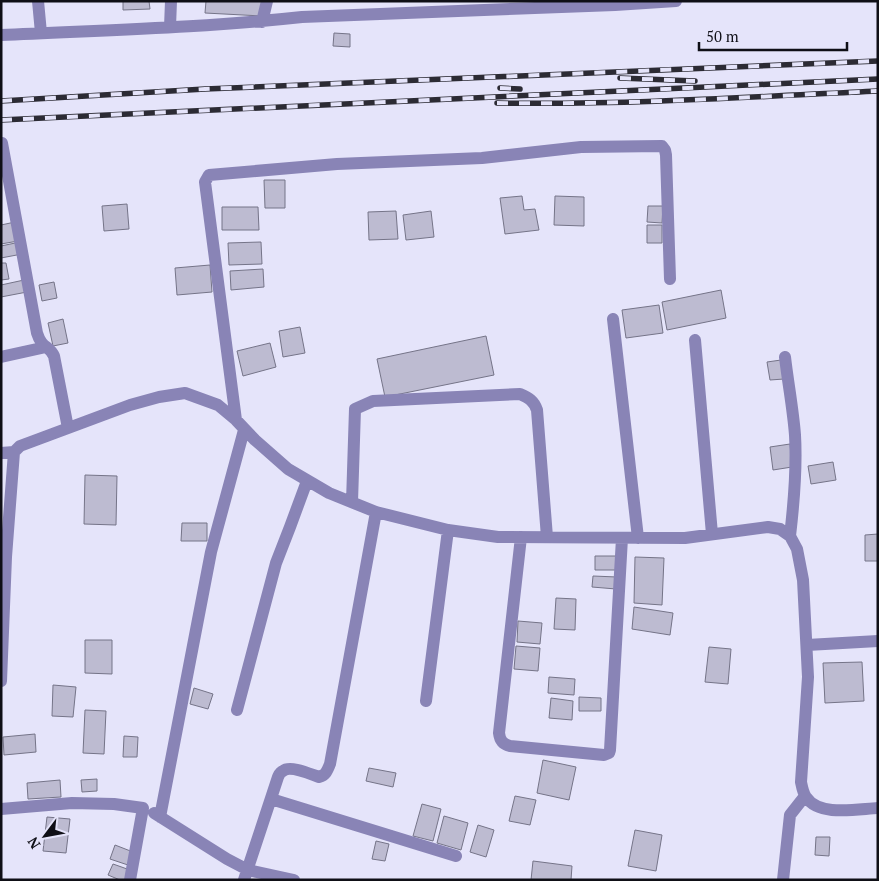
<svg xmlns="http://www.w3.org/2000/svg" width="879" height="881" font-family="'PT Serif',serif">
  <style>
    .building { fill: #bdbbd1; stroke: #757488 }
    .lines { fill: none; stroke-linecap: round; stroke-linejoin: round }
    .minor { stroke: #8984b6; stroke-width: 12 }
    .rail-casing { stroke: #2c2b34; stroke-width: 5.5 }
    .rail { stroke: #e5e4fa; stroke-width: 4; stroke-dasharray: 11; stroke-linecap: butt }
  </style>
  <rect width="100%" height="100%" fill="#e5e4fa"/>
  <!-- building -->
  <path class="building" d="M123 1H149L150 9 123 10Z
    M206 1H263L262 16 205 13Z
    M334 33 350 34V47L333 46Z
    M264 180H285V208H265Z
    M522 196 524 210 535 209 539 230 505 234 500 198Z
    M555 196 584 197V226L554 225Z
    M127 204 129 229 104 231 102 206Z
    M648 206H663L662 223 647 222Z
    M222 207H258L259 230H222Z
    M396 211 398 239 369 240 368 212Z
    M431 211 434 237 406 240 403 215Z
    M15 222 18 241 1 244V225Z
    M647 225H662V243H647Z
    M20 242 22 254 1 258V246Z
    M261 242 262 264 229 265 228 243Z
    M1 263H6L9 279 1 280Z
    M210 265 212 292 177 295 175 268Z
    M263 269 264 287 231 290 230 271Z
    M24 280 27 292 1 297V285Z
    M54 282 57 298 42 301 39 285Z
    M721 290 726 318 667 330 662 302Z
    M659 305 663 333 626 338 622 310Z
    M63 319 68 343 53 346 48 323Z
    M300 327 305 353 283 357 279 331Z
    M486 336 494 375 385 397 377 359Z
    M270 343 276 367 243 376 237 351Z
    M781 360 784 379 770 380 767 362Z
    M790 444 792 467 773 470 770 447Z
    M833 462 836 480 811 484 808 466Z
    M85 475 117 476 116 525 84 524Z
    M182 523H207V541H181Z
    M878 534V561H865V535Z
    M595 556H620V570H595Z
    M635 557 664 558 662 605 634 603Z
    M593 576 617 577 616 589 592 587Z
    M556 598 576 599 575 630 554 629Z
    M634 607 673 613 670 635 632 629Z
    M518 621 542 623 540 644 517 642Z
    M85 640H112V674L85 673Z
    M516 646 540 648 538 671 514 669Z
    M709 647 731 649 728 684 705 682Z
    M862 662 864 701 825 703 823 663Z
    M549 677 575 679 574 695 548 693Z
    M53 685 76 687 73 717 52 716Z
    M194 688 213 694 208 709 190 704Z
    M579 697 601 698V711H579Z
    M551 698 573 701 572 720 549 718Z
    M85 710 106 711 104 754 83 753Z
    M35 734 36 752 4 755 3 737Z
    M124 736 138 737 137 757H123Z
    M543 760 576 767 569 800 537 793Z
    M369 768 396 773 393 787 366 781Z
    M97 779V791L82 792 81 780Z
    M60 780 61 797 28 799 27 783Z
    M515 796 536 800 530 825 509 821Z
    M422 804 441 809 433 841 413 836Z
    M444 816 468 823 461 850 437 843Z
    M47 817 70 819 66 853 43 851Z
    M478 825 494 830 486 857 470 852Z
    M635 830 662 835 656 871 628 866Z
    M816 837H830L829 856 815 855Z
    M376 841 389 844 385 861 372 859Z
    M115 845 133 852 128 865 110 859Z
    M533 861 572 866 571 880H531Z
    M113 864 130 870 126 880H120L108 875Z"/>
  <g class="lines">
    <!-- minor -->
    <path class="minor" d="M38 1 41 33
      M262 22 267 1
      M170 27 171 1
      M1 35C102 30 202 28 302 17L615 5 676 1
      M2 143 37 333C42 349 49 345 54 356L68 428
      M613 319 638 538
      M695 340 712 534
      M1 357 46 347
      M785 357C788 383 793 409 795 435 797 469 794 502 790 536
      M236 420 205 182 209 175 337 164 482 158 581 147 662 146 665 150 666 155 670 279
      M1 453 14 452 20 446 130 405 159 397 185 393 218 405 236 420 255 440 288 469 329 493 376 512 448 530 498 537 685 538 768 527 780 529 790 536 797 549 803 580 808 677 801 782C802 787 803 793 806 797 819 817 857 809 878 808
      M352 502 355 409 373 401 520 394C529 398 534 401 537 410L547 537
      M521 537 499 733C500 741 503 744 510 746L604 755 609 753 610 750 622 538
      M807 645 878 641
      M1 681 6 557 14 452
      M426 701 448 530
      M237 710 276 563 290 527 307 481
      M271 799 456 856
      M1 809 72 803 114 804 143 808 130 880
      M154 813 227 859 248 870 294 880
      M160 817 211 552 244 430
      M244 880 278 777C279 775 280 772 283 771 290 765 310 774 319 777 326 775 327 771 330 764L376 512
      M783 880 790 815 805 796"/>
    <!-- rail casing -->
    <g class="rail-casing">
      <path id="rail" d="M620 78 695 81
        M500 88 520 89
        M1 101 205 89 878 61
        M497 103C624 105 751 97 878 91
        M1 120 878 79"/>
    </g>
    <!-- rail -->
    <use href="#rail" class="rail"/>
  </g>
  <!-- border -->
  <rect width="879" height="881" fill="none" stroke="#0f0f16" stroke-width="5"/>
  <!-- north arrow -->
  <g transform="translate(45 836) rotate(238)" stroke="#e5e4fa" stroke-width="4" paint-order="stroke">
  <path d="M0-4L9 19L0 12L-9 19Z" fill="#0f0f16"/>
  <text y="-8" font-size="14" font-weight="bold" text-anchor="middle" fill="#0f0f16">N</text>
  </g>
  <!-- scale -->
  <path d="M699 42v8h148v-8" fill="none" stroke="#0f0f16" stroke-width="2.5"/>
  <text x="706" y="42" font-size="15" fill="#0f0f16" stroke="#e5e4fa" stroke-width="4" paint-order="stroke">50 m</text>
</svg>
